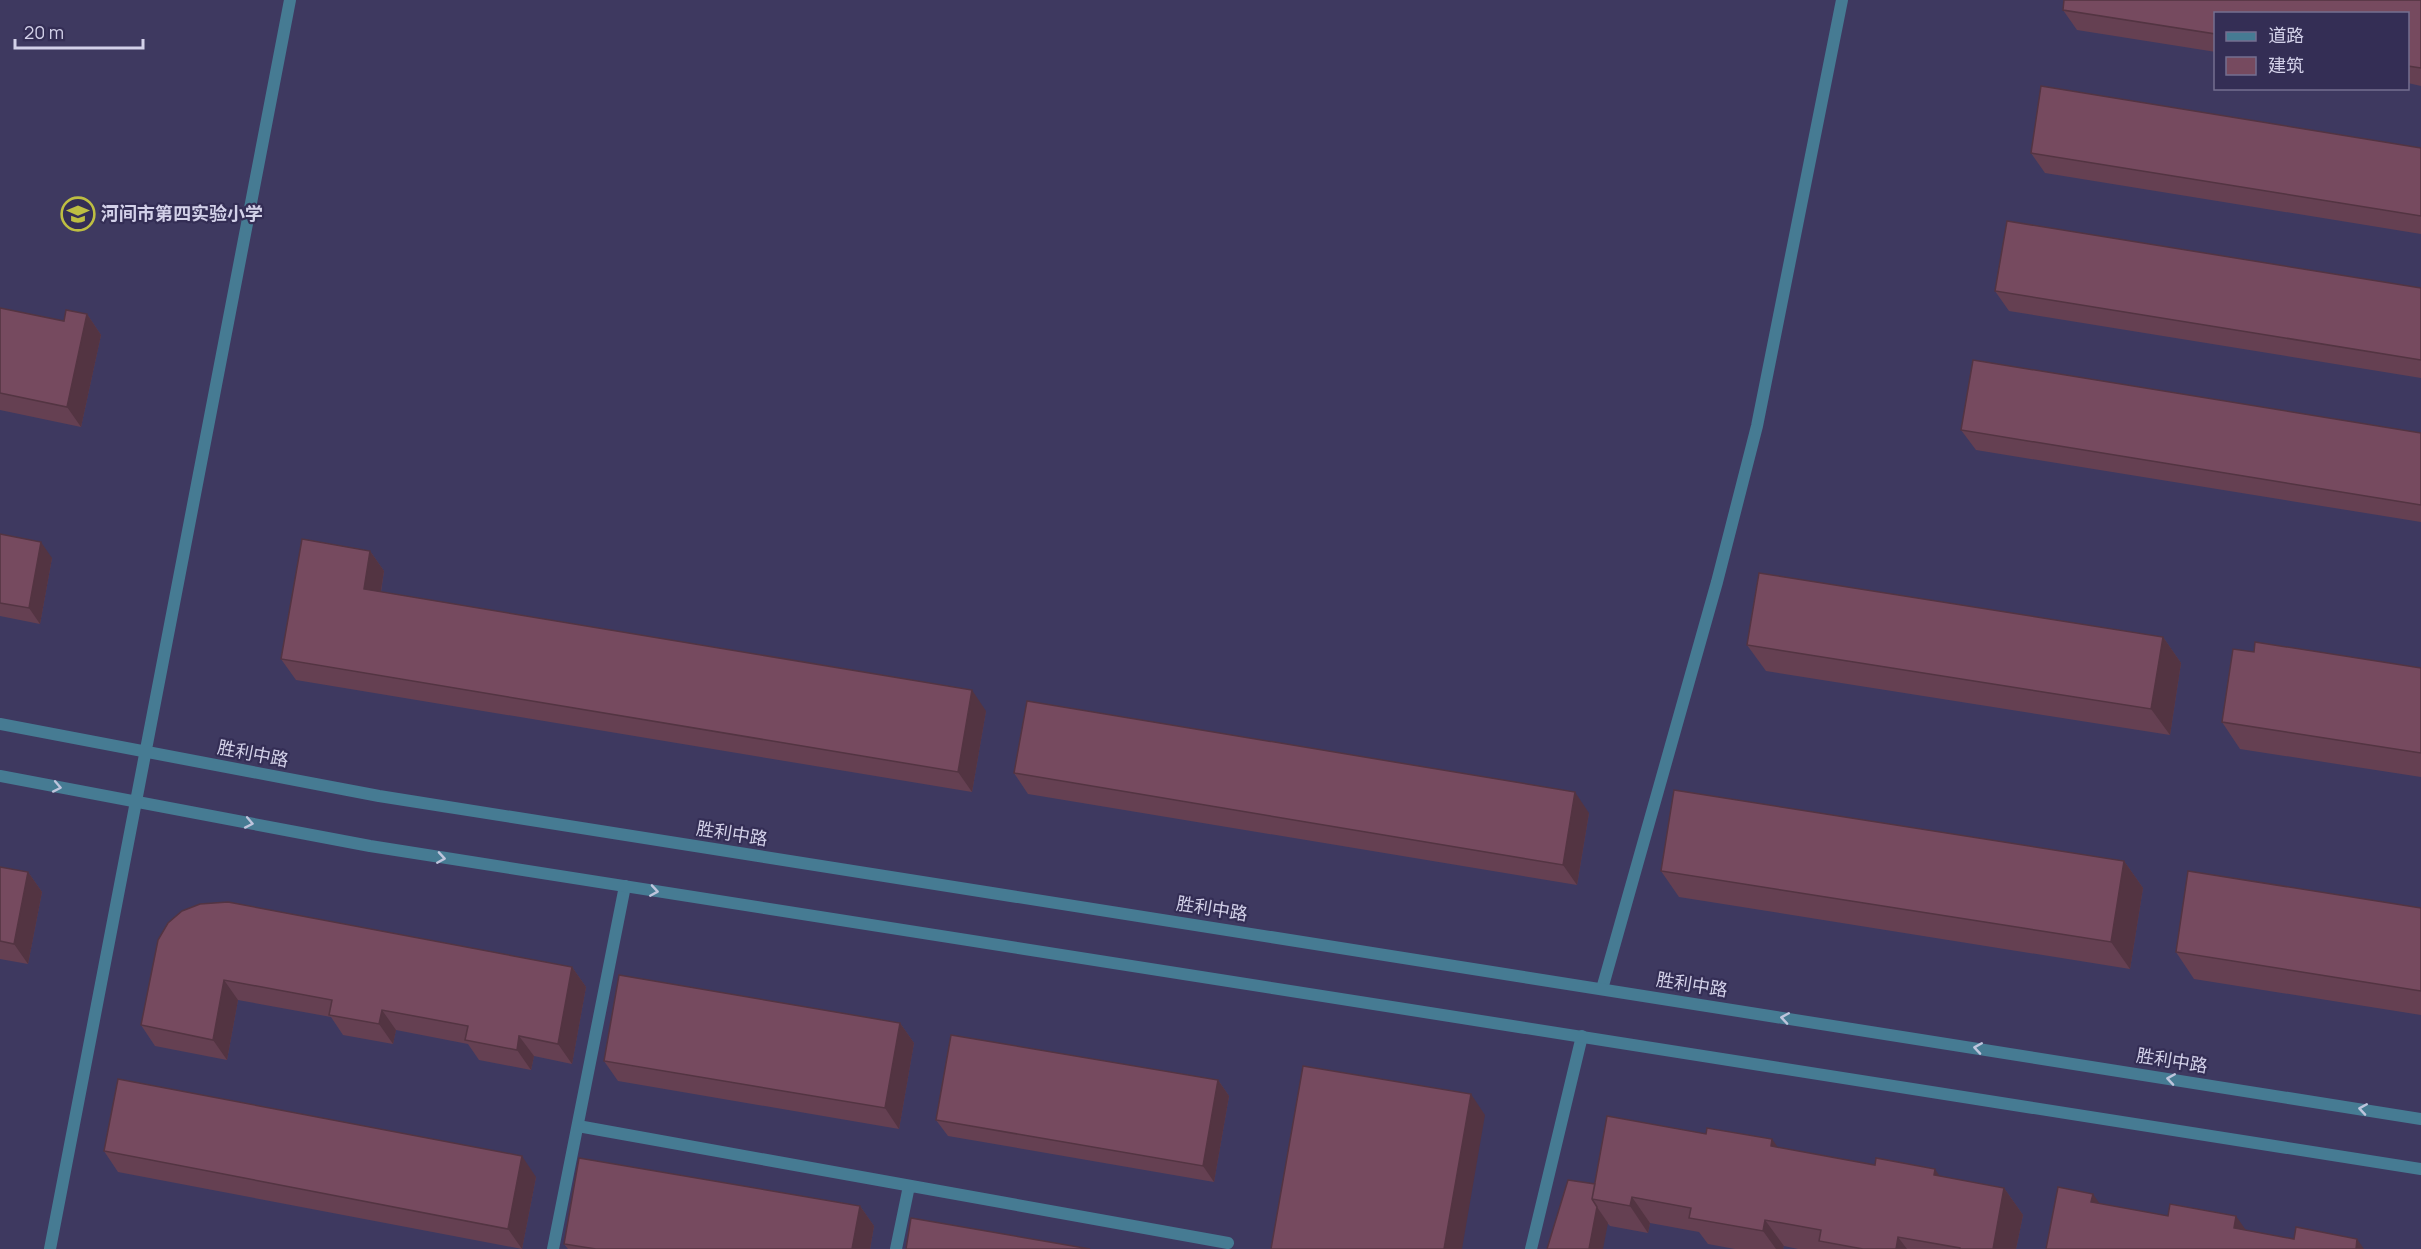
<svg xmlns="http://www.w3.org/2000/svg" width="2421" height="1249" font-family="Manrope,'Noto Sans SC',sans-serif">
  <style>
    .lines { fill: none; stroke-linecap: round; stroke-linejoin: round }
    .service { stroke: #467b93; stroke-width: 12 }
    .minor { stroke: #467b93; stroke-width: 12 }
    .tertiary { stroke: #467b93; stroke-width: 12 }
    .wall { fill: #654052 }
    .shaded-wall { fill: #533442 }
    .building { fill: #764a5f; stroke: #533442; stroke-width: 1.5 }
    .oneway { stroke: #bec4dc }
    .labels { text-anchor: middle; stroke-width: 4.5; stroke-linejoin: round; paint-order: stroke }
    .poi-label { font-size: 18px; font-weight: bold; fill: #d3d1e9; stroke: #342e55; text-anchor: start }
    .street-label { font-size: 18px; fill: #d3d1e9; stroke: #342e55 }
  </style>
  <rect width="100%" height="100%" fill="#3e3960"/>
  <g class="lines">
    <!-- service -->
    <path class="service" d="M578 1126 1228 1243
      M553 1249 625 886
      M896 1249 909 1186"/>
    <!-- minor -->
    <path class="minor" d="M1602 989 1717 582 1757 426 1842 0
      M1531 1249 1582 1036"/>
    <!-- tertiary -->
    <path class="tertiary" d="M0 724 379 796 2421 1119
      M0 776 370 846 2421 1169
      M50 1249 290 0"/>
  </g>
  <!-- wall -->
  <path class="wall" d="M2421 0V86L2408 83V14H2216V52L2077 30 2063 10Z
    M2421 148V234L2045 173 2031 153Z
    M2421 288V378L2009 311 1995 291Z
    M0 308 64 321 87 314 101 335 81 427 0 410Z
    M1961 430 2421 433V522L1976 450Z
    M0 534 52 558 40 624 0 616Z
    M370 551 384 571 381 592 986 711 972 792 296 680 281 659Z
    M2163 637 2181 663 2170 735 1766 671 1747 645Z
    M2254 652 2421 668V777L2240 749 2222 722Z
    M1014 773 1589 813 1577 885 1028 794Z
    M2124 861 2143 888 2130 969 1679 897 1661 871Z
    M0 867 28 872 42 892 28 964 0 959Z
    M2421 908V1015L2194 979 2176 952Z
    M168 923 572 967 586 987 572 1064 534 1056 531 1070 479 1060 468 1044 396 1030 393 1044 343 1035 331 1017 238 1000 227 1060 155 1046 141 1025Z
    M900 1023 914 1043 899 1129 618 1081 604 1061Z
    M1218 1080 1229 1096 1214 1182 948 1136 936 1120Z
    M1777 1147 2004 1188 2023 1215 2016 1249H1798L1784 1246 1783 1249H1735L1708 1244 1699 1232 1650 1223 1648 1233 1610 1226 1568 1180 1595 1184Z
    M104 1151 536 1177 522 1249 118 1172Z
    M860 1206 874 1226 870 1249H568L564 1244Z"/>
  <!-- shaded-wall -->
  <path class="shaded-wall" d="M87 314 101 335 81 427 67 407Z
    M41 542 52 558 40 624 29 608Z
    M370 551 384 571 378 609 364 589Z
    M2163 637 2181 663 2170 735 2151 709Z
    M972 690 986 711 972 792 958 772Z
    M1575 792 1589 813 1577 885 1563 865Z
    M2124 861 2143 888 2130 969 2111 942Z
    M28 872 42 892 28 964 14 944Z
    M572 967 586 987 572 1064 558 1044Z
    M224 980 238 1000 227 1060 213 1040Z
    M382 1010 396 1030 393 1044 379 1024Z
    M900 1023 914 1043 899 1129 885 1108Z
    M519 1036 534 1056 531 1070 517 1050Z
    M1218 1080 1229 1096 1214 1182 1203 1166Z
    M1471 1094 1485 1115 1462 1249H1444Z
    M1772 1139 1791 1166 1771 1146Z
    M522 1156 536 1177 522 1249 508 1229Z
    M1935 1169 1953 1196 1934 1175Z
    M2004 1188 2023 1215 2016 1249H1993Z
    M2093 1194 2111 1220 2091 1202Z
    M1632 1197 1650 1223 1648 1233 1630 1206Z
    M860 1206 874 1226 870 1249H852Z
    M1597 1207 1608 1223 1603 1249H1589Z
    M2236 1216 2255 1243 2234 1228Z
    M1765 1220 1784 1246 1783 1249H1776L1763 1231Z
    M1898 1237 1907 1249H1896Z
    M2357 1239 2364 1249H2356Z"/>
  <!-- building -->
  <path class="building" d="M2064 0H2421V68L2408 66V14H2216V34L2063 10Z
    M2041 86 2421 148V216L2031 153Z
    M2007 221 2421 288V360L1995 291Z
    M0 308 64 321 66 310 87 314 67 407 0 393Z
    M1973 360 2421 433V505L1961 430Z
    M0 534 41 542 29 608 0 603Z
    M302 539 370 551 364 589 972 690 958 772 281 659Z
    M1759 573 2163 637 2151 709 1747 645Z
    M2255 642 2421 668V753L2222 722 2233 649 2254 652Z
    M1027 701 1575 792 1563 865 1014 773Z
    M1674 790 2124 861 2111 942 1661 871Z
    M0 867 28 872 14 944 0 941Z
    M2188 871 2421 908V991L2176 952Z
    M228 902 572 967 558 1044 519 1036 517 1050 465 1040 468 1026 382 1010 379 1024 329 1015 332 1000 224 980 213 1040 141 1025 158 940 168 923 182 911 200 904Z
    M619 975 900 1023 885 1108 604 1061Z
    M951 1035 1218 1080 1203 1166 936 1120Z
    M1303 1066 1471 1094 1444 1249H1271Z
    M118 1079 522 1156 508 1229 104 1151Z
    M1607 1116 1706 1134 1707 1128 1772 1139 1771 1146 1875 1165 1876 1158 1935 1169 1934 1175 2004 1188 1993 1249H1960V1248L1898 1237 1896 1249H1863L1819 1241 1821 1230 1765 1220 1763 1231 1689 1218 1691 1208 1632 1197 1630 1206 1592 1199Z
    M579 1158 860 1206 852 1249H596L564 1244Z
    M1568 1180 1595 1184 1592 1199 1597 1207 1589 1249H1547Z
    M2058 1187 2093 1194 2091 1202 2168 1216 2170 1204 2236 1216 2234 1228 2294 1239 2296 1227 2357 1239 2356 1249H2046Z
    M911 1218 1090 1249H906Z"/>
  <!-- one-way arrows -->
  <defs><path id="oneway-chevron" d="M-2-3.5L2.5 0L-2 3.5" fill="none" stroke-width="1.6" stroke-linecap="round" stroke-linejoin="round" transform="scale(1.5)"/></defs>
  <g class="oneway">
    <use href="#oneway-chevron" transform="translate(57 787) rotate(11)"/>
    <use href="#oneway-chevron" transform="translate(249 823) rotate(11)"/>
    <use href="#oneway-chevron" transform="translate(441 858) rotate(9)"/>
    <use href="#oneway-chevron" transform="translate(654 891) rotate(9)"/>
    <use href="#oneway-chevron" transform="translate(1785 1018) rotate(-171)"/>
    <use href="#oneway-chevron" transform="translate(1978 1048) rotate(-171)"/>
    <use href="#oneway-chevron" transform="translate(2171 1079) rotate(-171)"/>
    <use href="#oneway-chevron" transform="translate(2363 1109) rotate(-171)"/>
  </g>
  <!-- icons -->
  <defs>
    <g id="school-ring" transform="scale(1.725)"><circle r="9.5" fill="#342e55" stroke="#bebe42" stroke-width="1.5"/><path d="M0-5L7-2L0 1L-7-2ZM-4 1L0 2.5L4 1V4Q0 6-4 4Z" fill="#bebe42"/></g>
  </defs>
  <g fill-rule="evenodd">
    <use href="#school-ring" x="78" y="214"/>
  </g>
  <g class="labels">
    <!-- poi labels -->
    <g class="poi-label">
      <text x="101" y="220">河间市第四实验小学</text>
    </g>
    <!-- street labels -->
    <g class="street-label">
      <text transform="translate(253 754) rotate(11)" y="6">胜利中路</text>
      <text transform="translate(732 834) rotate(9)" y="6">胜利中路</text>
      <text transform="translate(1212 909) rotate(9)" y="6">胜利中路</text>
      <text transform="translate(1692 985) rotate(9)" y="6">胜利中路</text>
      <text transform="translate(2172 1061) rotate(9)" y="6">胜利中路</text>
    </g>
  </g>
  <!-- legend -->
  <rect x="2214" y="12" width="195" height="78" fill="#342e55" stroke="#746f90" stroke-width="1.5"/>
  <rect x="2226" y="32" width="30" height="9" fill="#467b93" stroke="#746f90" stroke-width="1.5"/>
  <text x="2268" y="42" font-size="18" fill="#d3d1e9">道路</text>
  <rect x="2226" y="57" width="30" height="18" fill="#764a5f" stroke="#746f90" stroke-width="1.5"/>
  <text x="2268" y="72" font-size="18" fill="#d3d1e9">建筑</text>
  <!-- scale -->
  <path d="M15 39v9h128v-9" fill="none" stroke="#d3d1e9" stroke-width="3"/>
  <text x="24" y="39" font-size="18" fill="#d3d1e9" stroke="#342e55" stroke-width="4.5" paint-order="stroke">20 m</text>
</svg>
